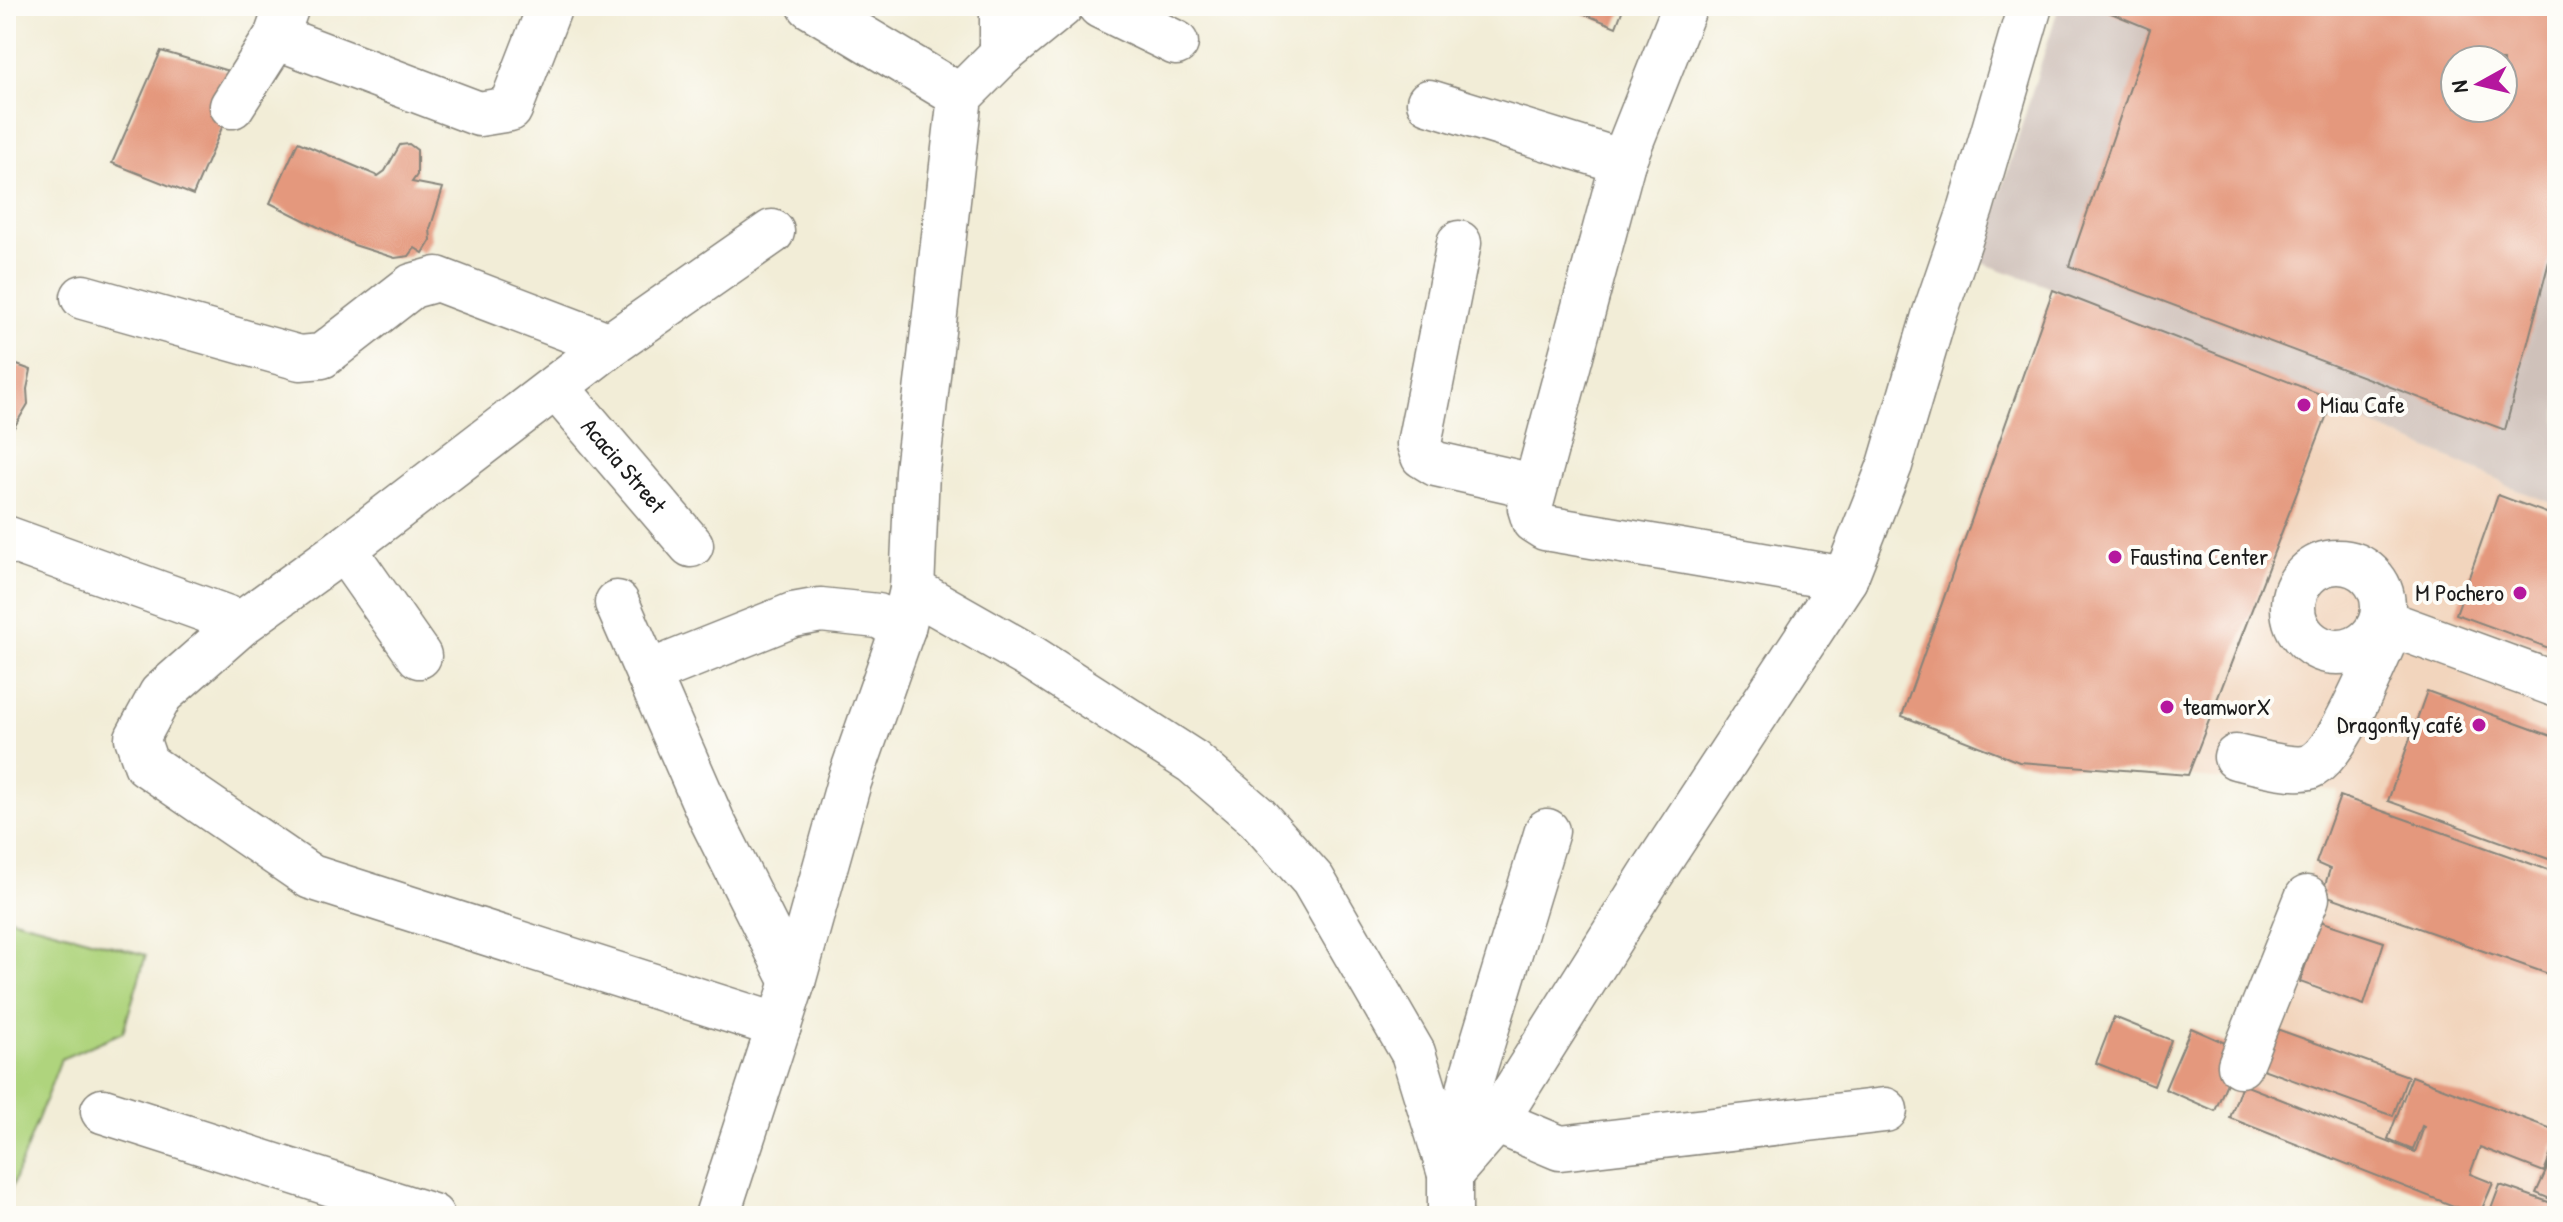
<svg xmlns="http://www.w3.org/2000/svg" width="2563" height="1222" font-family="'Patrick Hand',sans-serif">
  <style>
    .built { fill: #f2d5bd }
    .industrial { fill: #cfc1ba; fill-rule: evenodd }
    .green { fill: #afd47d; stroke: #66784c; stroke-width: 2 }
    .building { fill: #e4987d; fill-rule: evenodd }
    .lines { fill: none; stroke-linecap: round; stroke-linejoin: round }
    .minor-casing { stroke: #87847a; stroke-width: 47 }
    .minor { stroke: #fff; stroke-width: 44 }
    .poi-dot { fill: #b5179e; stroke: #fdfcf7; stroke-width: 3 }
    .labels { text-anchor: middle; stroke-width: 8; stroke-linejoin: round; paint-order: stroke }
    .poi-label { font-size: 24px; fill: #1c1c1c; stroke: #fdfcf7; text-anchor: start }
    .street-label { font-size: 24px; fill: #1c1c1c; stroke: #fdfcf7 }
  </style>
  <rect width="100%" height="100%" fill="#fdfcf7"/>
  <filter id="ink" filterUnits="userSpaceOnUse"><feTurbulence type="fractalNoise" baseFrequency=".0125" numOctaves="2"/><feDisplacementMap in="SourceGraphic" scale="16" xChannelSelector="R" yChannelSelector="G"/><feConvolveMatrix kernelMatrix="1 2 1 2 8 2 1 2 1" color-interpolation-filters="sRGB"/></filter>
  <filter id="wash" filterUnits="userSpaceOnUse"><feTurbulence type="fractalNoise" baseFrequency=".006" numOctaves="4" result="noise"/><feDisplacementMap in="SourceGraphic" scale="32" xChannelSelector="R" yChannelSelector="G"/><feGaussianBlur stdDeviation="1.8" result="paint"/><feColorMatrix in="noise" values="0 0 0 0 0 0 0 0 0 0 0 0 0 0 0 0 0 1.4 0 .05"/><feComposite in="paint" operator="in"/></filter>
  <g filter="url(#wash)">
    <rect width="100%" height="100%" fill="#f2edd7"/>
    <!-- built -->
    <path class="built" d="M2055 289 2500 480 2507 486 2557 505V1216H2487L2221 1122 2338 791 2023 761 1899 715Z"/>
    <!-- industrial -->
    <path class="industrial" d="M2059 6H2557V505L2507 486 2500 480 2055 289 1979 262ZM2455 60H2503V108H2455Z"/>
    <!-- green -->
    <path class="green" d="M6 917 146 955 123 1032 61 1059 6 1202Z"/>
    <g id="blocks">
      <!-- building -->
      <path class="building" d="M1565 6H1624L1616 27Z
        M2094 6H2557V231L2505 430 2069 266 2150 29ZM2455 60H2503V108H2455Z
        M161 51 239 74 242 81 193 195 112 163Z
        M298 142 378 176 385 171 400 145 409 144 417 150V175L412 182 443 188 430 229 431 240 423 253 415 248 409 256 395 258 354 245 270 203Z
        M2053 290 2333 399 2188 775 2019 762 1902 716Z
        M6 361 31 370 27 389 28 404 10 434H6Z
        M2498 495 2557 517V651L2456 614Z
        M2427 691 2557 738V862L2388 801Z
        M2340 796 2557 873V977L2322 894 2330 869 2316 863Z
        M2320 921 2384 942 2364 1005 2300 982Z
        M2114 1017 2171 1040 2154 1086 2096 1063Z
        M2271 1027 2408 1076 2393 1116 2257 1067Z
        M2191 1028 2241 1050 2215 1111 2165 1089Z
        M2412 1076 2557 1131V1137L2544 1172 2480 1147 2470 1174 2493 1183 2479 1216 2230 1118 2242 1084 2415 1152 2424 1127 2422 1126 2413 1149 2388 1139Z
        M2557 1147V1202L2536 1193Z
        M2500 1185 2557 1205V1216H2501L2490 1212Z"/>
    </g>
  </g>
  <g filter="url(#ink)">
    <use href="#blocks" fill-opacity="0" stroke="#87847a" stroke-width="2"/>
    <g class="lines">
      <!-- minor casing -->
      <g class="minor-casing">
        <g id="minor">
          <path d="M810 6 960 96"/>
          <path d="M1002 6V54"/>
          <path d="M1100 6 1176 43"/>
          <path d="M1685 6 1623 162 1530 508 1534 521 1545 528 1845 579"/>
          <path d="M276 37 479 114 510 109 550 6"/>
          <path d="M1429 102 1623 162"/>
          <path d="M232 106 276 37 287 6"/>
          <path d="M772 232 610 345 344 549 242 623 161 694 137 738 146 764 311 877 779 1026"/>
          <path d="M1459 243 1419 444 1423 456 1436 464 1534 486"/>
          <path d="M83 297 300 358 322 356 412 286 437 279 610 345"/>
          <path id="s1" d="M556 387 691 545"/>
          <path d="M6 538 242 623"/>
          <path d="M344 549 419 656"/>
          <circle cx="2338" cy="607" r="45"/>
          <path d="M912 590 1032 658 1193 762 1257 817 1313 880 1413 1053 1450 1174"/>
          <path d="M617 603 712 820 793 982"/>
          <path d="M2382 621 2557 685"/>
          <path d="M648 673 793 615 821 610 878 616 903 628"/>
          <path d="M2236 757C2254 761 2292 772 2309 767 2338 757 2378 654 2392 624"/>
          <path d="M2240 1065 2307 898"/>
          <path d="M103 1111 432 1216"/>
          <path d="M1496 1121 1560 1148 1885 1110"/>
          <path d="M1450 1174 1496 1121 1650 876 1845 579 1890 465 1934 316 1971 208 2030 6"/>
          <path d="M717 1216 793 982 849 782 903 628 912 590 917 471 960 96 1002 54 1061 6"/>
          <path d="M1450 1216V1174L1472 1077 1547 831"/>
        </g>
      </g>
      <!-- minor -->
      <use href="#minor" class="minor"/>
    </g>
  </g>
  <!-- markers -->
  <g class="poi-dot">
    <circle cx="2304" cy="405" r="8"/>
    <circle cx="2115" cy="557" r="8"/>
    <circle cx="2520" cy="593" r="8"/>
    <circle cx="2167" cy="707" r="8"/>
    <circle cx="2479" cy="725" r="8"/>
  </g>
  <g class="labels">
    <!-- poi labels -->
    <g class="poi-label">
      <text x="2320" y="413">Miau Cafe</text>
      <text x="2131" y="565">Faustina Center</text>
      <text x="2504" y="601" text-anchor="end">M Pochero</text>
      <text x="2183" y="715">teamworX</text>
      <text x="2463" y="733" text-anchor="end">Dragonfly café</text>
    </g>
    <!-- street labels -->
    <g class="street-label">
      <text dy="8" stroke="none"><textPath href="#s1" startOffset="104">Acacia Street</textPath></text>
    </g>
  </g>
  <!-- margin -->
  <rect width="2563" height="1222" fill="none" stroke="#fdfcf7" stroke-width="32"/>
  <!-- north arrow -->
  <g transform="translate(2479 84) rotate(262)"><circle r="38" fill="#fdfcf7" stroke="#a3a29f" stroke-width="2"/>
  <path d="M0-6L14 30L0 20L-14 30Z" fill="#b5179e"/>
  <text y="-12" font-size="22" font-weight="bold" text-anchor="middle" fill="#1c1c1c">N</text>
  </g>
</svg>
